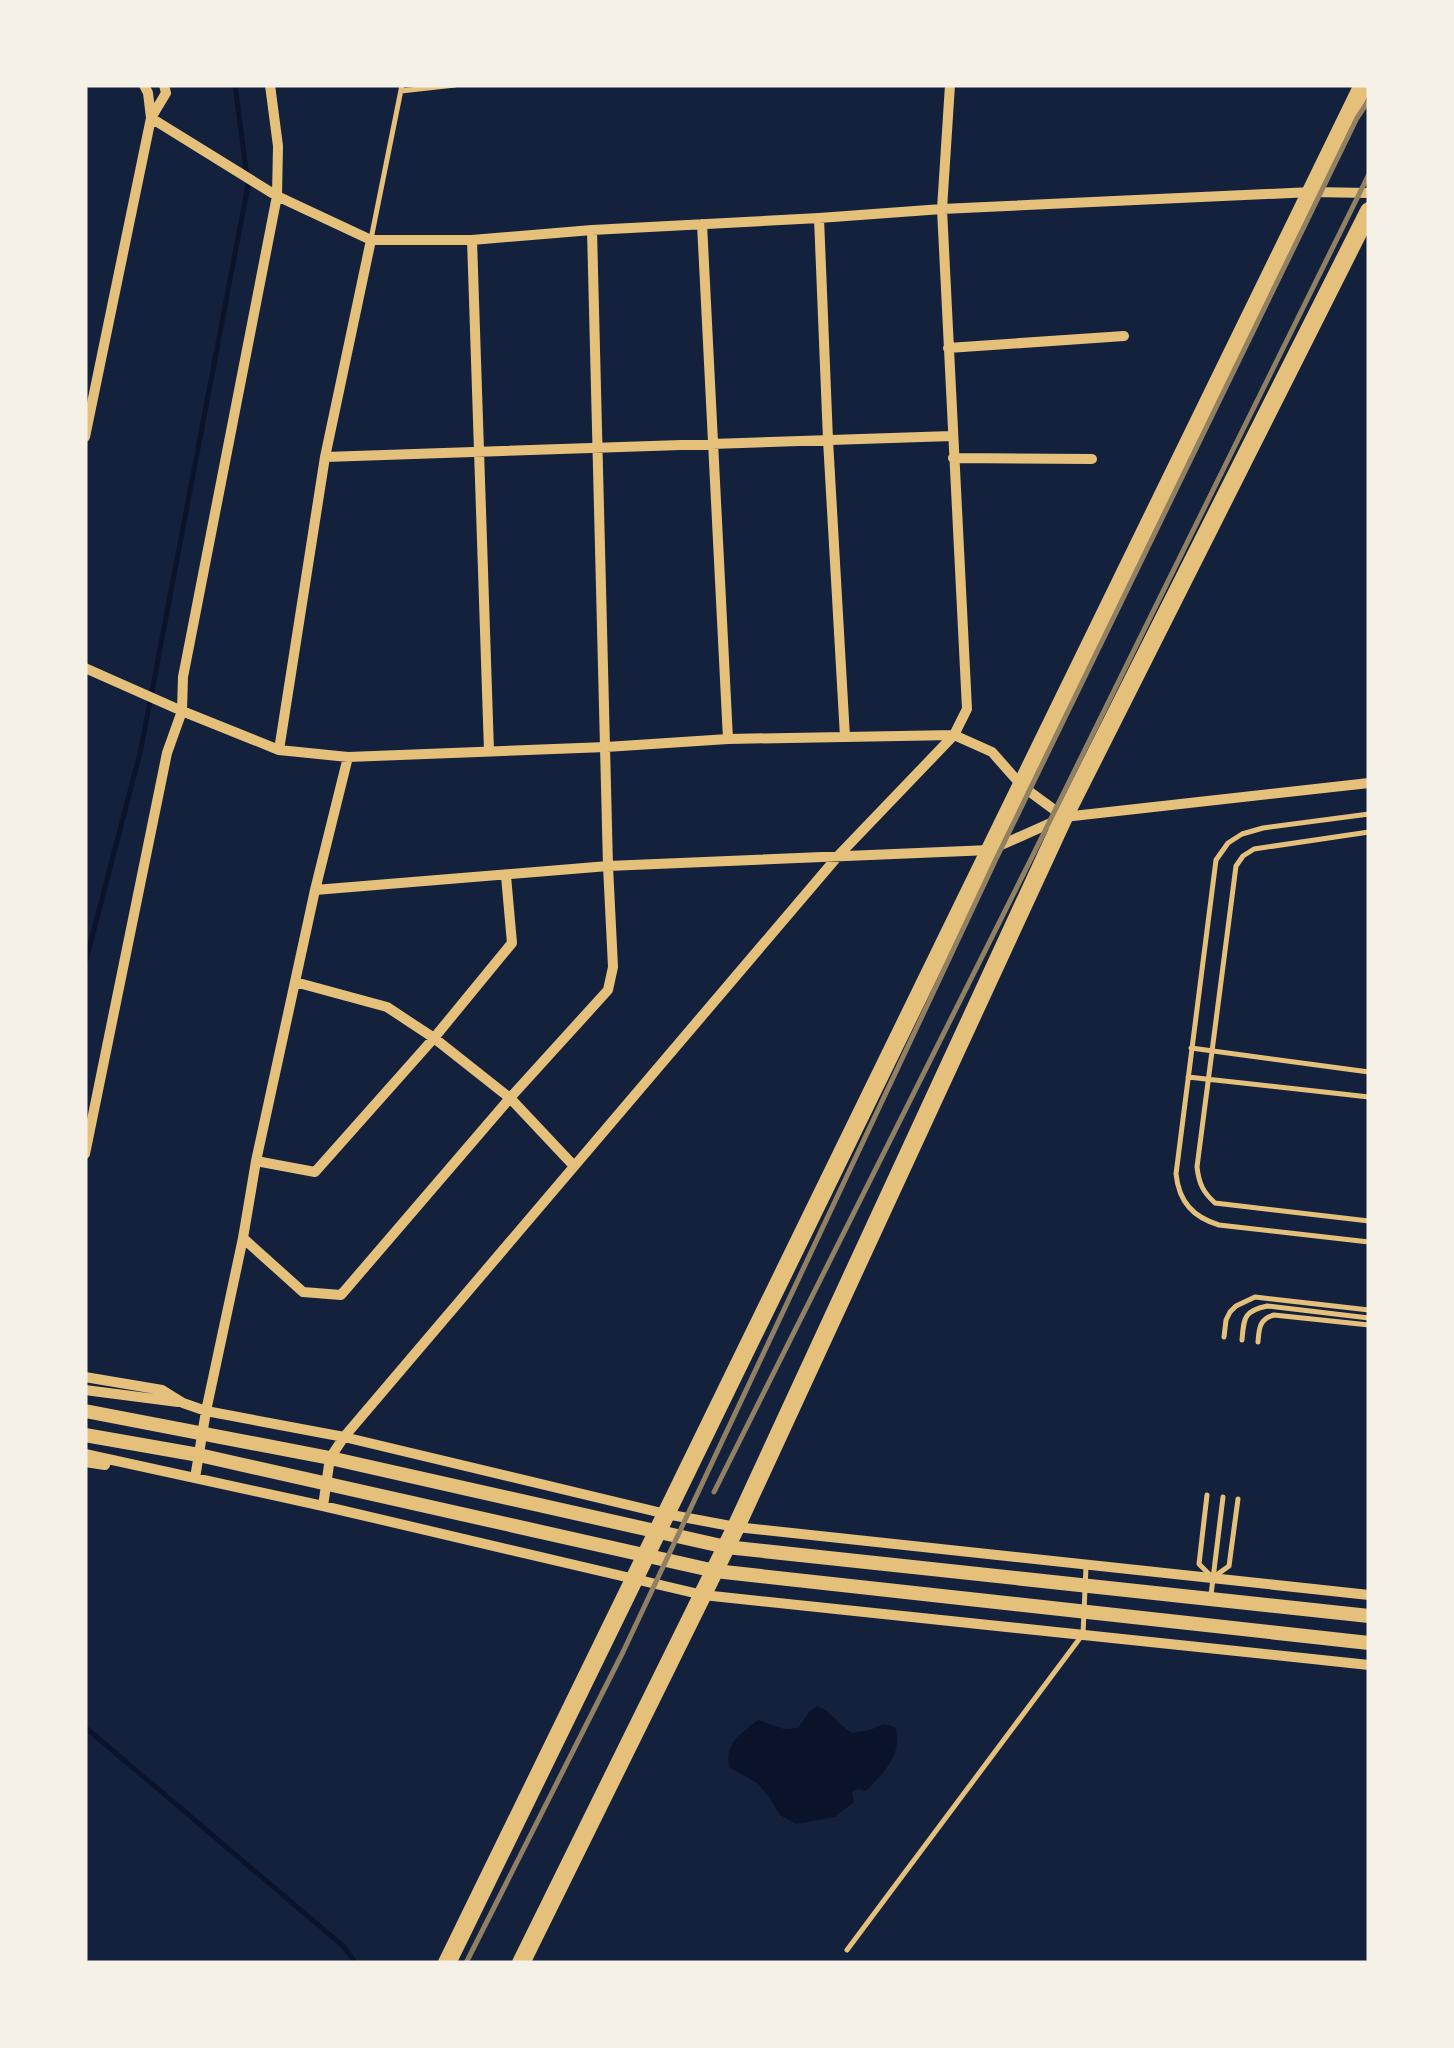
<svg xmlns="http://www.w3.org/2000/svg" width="1454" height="2048" font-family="'Golos Text',sans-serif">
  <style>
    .water { fill: #0b132b }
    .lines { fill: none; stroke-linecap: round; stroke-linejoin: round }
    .stream { stroke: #0b132b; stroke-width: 5 }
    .service { stroke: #e5c07b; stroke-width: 5 }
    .minor { stroke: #e5c07b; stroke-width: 10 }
    .tertiary { stroke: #e5c07b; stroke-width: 14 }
    .primary { stroke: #e5c07b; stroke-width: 18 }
    .rail { stroke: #918062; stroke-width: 5 }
  </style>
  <rect width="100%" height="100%" fill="#14213d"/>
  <!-- water -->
  <path class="water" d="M817 1706C832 1711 838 1725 852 1733L870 1730 884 1724 895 1727C904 1753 883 1774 866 1791L858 1789 852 1792 854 1802 835 1817 796 1824 780 1815 767 1794 757 1783 729 1767C724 1744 742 1732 758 1720L784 1729 798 1728 809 1712Z"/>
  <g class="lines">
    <!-- stream -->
    <path class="stream" d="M85 964 141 749 248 185 235 85
      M85 1727 343 1946 356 1963"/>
    <!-- service -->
    <path class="service" d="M401 91 455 85
      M371 239 402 85
      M1369 814 1263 828 1242 834 1228 843 1216 860 1176 1174C1179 1202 1193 1217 1219 1225L1369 1242
      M1369 832 1254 849 1243 856 1236 866 1197 1167C1199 1184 1203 1192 1215 1203L1369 1221
      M1191 1048 1369 1072
      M1188 1077 1369 1097
      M1224 1337 1226 1320 1230 1312 1236 1306 1255 1297 1369 1310
      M1242 1340C1244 1319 1243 1311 1267 1306L1369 1318
      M1258 1342C1259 1329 1259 1319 1274 1315L1369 1325
      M1207 1495 1199 1564 1211 1576
      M1215 1576 1229 1566 1238 1499
      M1211 1595 1223 1497
      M847 1950 1083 1634 1086 1567"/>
    <!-- minor -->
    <path class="minor" d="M164 85 166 93 151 118 277 196 371 240H472L592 230 819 218 942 209 1312 192 1369 193
      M819 218 828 440 845 737
      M702 224 728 739
      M472 240 489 751
      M948 348 1124 336
      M85 437 151 118 148 93 144 85
      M325 457 952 436
      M953 458 1092 459
      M85 668 182 711 279 750 348 757 606 747 728 739 954 735 992 752 1022 786 1064 817
      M279 750 325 457 371 240
      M315 890 608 866 990 850 1064 817 1369 783
      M295 982 387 1007 434 1038 510 1098 574 1166
      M85 1154 167 753 182 711 183 677 277 196 278 146 270 85
      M256 1161 315 1172 434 1038 512 943 506 876
      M243 1238 303 1292 341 1295 510 1098 608 990 613 967 608 866 592 230
      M85 1377 162 1390 183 1403 206 1411 344 1437 666 1514 736 1527 1369 1595
      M85 1390 178 1402
      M85 1454 323 1506 703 1595 1369 1665
      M85 1462 105 1465
      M195 1478 206 1411 243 1238 256 1161 315 890 348 757
      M323 1506 330 1458 344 1437 838 856 954 735 967 709 942 209 950 85"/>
    <!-- tertiary -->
    <path class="tertiary" d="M85 1411 330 1458 726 1547 1369 1616
      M85 1435 199 1455 715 1571 1369 1643"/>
    <!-- primary -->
    <path class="primary" d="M447 1963 1363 85
      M521 1963 736 1527 1064 817 1369 211"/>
    <!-- rail -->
    <path class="rail" d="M714 1492 1031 859 1369 174
      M466 1963 623 1652 996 859 1357 118 1369 100"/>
  </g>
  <!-- border -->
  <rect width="1454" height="2048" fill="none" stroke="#f6f1e7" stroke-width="175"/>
</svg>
